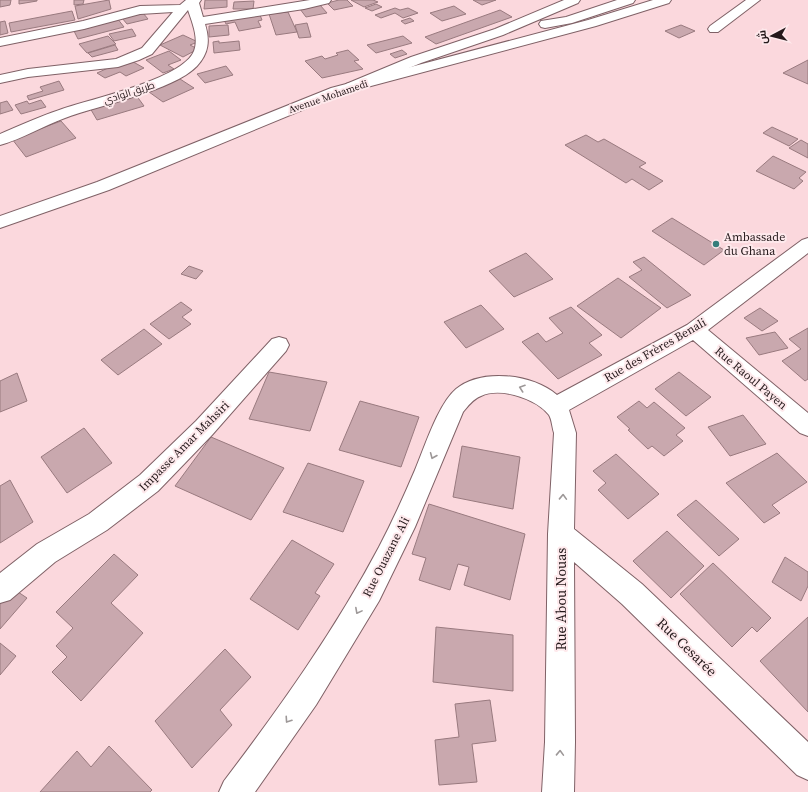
<svg xmlns="http://www.w3.org/2000/svg" width="808" height="792" font-family="'Source Serif 4',Cairo,serif">
  <style>
    .building { fill: #c9a8ae; stroke: #997a7f }
    .lines { fill: none; stroke-linecap: round; stroke-linejoin: round }
    .minor-casing { stroke: #7f6166; stroke-width: 2 }
    .secondary-casing { stroke: #7f6166; stroke-width: 2 }
    .minor { fill: #fff; fill-rule: evenodd }
    .secondary { fill: #fff; fill-rule: evenodd }
    .oneway { stroke: #9d9898 }
    .poi-dot { fill: #357e7b; stroke: #fee9ec; stroke-width: 1.5 }
    .labels { text-anchor: middle; stroke-width: 4; stroke-linejoin: round; paint-order: stroke }
    .far-street-label { font-size: 10px; fill: #25191b; stroke: #fee9ec }
    .poi-label { font-size: 12px; fill: #25191b; stroke: #fee9ec; text-anchor: start }
    .street-label { font-size: 12px; fill: #25191b; stroke: #fee9ec }
    .near-street-label { font-size: 14px; fill: #25191b; stroke: #fee9ec }
  </style>
  <rect width="100%" height="100%" fill="#fbd8dd"/>
  <!-- building -->
  <path class="building" d="M0 0H11L10 5 0 7Z
    M19 0H37V1L19 4Z
    M74 0H84L83 4 74 5Z
    M109 0 111 9 78 19 75 6Z
    M205 0H227V7L204 9Z
    M339 0H347L353 6 334 10 327 3Z
    M351 0H373L378 2 364 7Z
    M473 0H496L482 5Z
    M254 1 253 9H233L234 2Z
    M376 4 382 7 372 11 365 8Z
    M320 5 327 13 306 17 300 9Z
    M454 6 466 14 442 21 430 13Z
    M395 8 400 10 408 8 418 13 403 18 395 13 381 18 375 15Z
    M500 10 512 17 436 44 425 37Z
    M72 11 75 20 11 32 9 23Z
    M288 12 297 32 276 35 269 14Z
    M143 13 148 19 127 24 122 18Z
    M260 15 262 20 258 21 261 27 239 31 235 22 226 24 224 20Z
    M117 18 124 27 78 39 74 31 89 28 87 25Z
    M410 18 414 21 405 24 401 21Z
    M5 21 8 33 0 35V22Z
    M307 23 311 37 299 38 295 25Z
    M228 25 229 35 209 37V26Z
    M681 25 695 31 679 38 665 31Z
    M132 29 136 36 114 41 109 34Z
    M183 35 198 42 190 45 198 49 183 57 160 45Z
    M108 36 116 44 87 53 79 44Z
    M403 36 412 43 376 53 367 45Z
    M219 41V43L239 41 240 50 214 53 213 42Z
    M115 45 118 50 92 57 88 53Z
    M348 50 359 60 354 61 363 69 322 78 305 61 322 56 325 59 338 55 336 53Z
    M402 50 407 54 395 58 390 54Z
    M169 51 181 60 168 65 174 69 163 73 146 60Z
    M128 59 144 68 126 76 120 72 105 78 97 73Z
    M808 60V84L783 73Z
    M226 66 233 75 205 83 197 74Z
    M180 79 194 88 163 102 149 92Z
    M59 81 64 90 29 100 27 96 43 91 40 87Z
    M136 95 144 106 97 120 90 108Z
    M41 100 46 107 21 114 15 105 27 101 29 104Z
    M7 101 13 110 0 114V103Z
    M61 121 76 138 26 157 12 139Z
    M772 127 798 139 789 146 763 133Z
    M586 135 598 142 604 139 646 163 639 167 663 181 649 190 632 179 626 183 565 145Z
    M801 140 808 144V158L789 148Z
    M773 156 806 172 799 178 803 181 794 189 756 171Z
    M672 218 724 250 704 265 652 231Z
    M526 253 553 279 514 297 489 271Z
    M644 257 691 295 667 308 629 277 642 270 633 262Z
    M189 266 203 271 196 279 181 274Z
    M618 278 661 308 621 338 577 306Z
    M181 302 192 310 182 317 191 324 169 339 150 324Z
    M481 305 504 329 466 348 444 322Z
    M571 307 602 335 589 343 602 355 558 379 522 342 538 333 546 342 563 333 549 318Z
    M760 308 778 321 762 331 744 318Z
    M808 328V379L805 381 782 361 801 349 789 339Z
    M144 329 162 344 118 375 101 360Z
    M775 332 788 348 759 355 746 338Z
    M269 372 327 382 310 431 249 419Z
    M679 372 711 397 686 416 655 389Z
    M17 373 27 401 0 412V381Z
    M360 401 419 417 401 467 339 450Z
    M639 401 647 408 654 402 685 428 676 435 683 441 664 456 652 446 648 449 628 430 630 429 617 417Z
    M743 415 766 444 730 456 708 427Z
    M84 428 112 463 67 493 41 457Z
    M211 437 284 468 251 520 175 486Z
    M462 446 520 457 513 509 453 497Z
    M777 453 807 482 772 505 780 513 764 523 726 483Z
    M616 454 659 494 628 519 598 490 606 483 593 471Z
    M308 463 364 481 343 532 283 512Z
    M10 480 33 522 0 543V486Z
    M696 500 739 539 719 556 677 515Z
    M429 504 525 534 510 600 464 585 469 567 458 564 450 590 419 580 426 558 412 554Z
    M667 531 704 566 671 598 633 561Z
    M292 540 334 564 315 593 320 596 298 630 250 599Z
    M114 554 138 575 111 603 143 633 81 701 52 672 67 657 56 646 73 628 56 612Z
    M785 557 808 572V586L801 601 772 582Z
    M713 563 771 618 757 632 752 627 732 647 680 594Z
    M12 588 27 598 0 629V601Z
    M808 617V712L760 661Z
    M436 627 513 635V691L433 682Z
    M0 643 16 656 0 675Z
    M225 649 251 677 220 710 232 725 192 768 155 721Z
    M490 700 496 741 472 744 477 782 439 785 435 740 459 737 455 704Z
    M109 746 152 790 150 792H40L77 751 91 767Z"/>
  <g class="lines">
    <!-- minor casing -->
    <g class="minor-casing">
      <path id="minor" d="M186 0H201L199 3 203 17 310 0H331L329 3 304 9 205 24C210 40 209 53 197 66 173 91 99 105 65 118 43 126 22 139 0 145V134C21 125 41 116 62 109 91 99 183 79 194 51 199 38 192 22 188 10L152 54 139 60 118 67 28 77 0 83V75L28 69 116 59 142 48 173 12 140 14 84 29 0 46V38L83 21 140 6 180 5Z
        M564 0H580L578 3 503 35 421 63 356 90 351 91 346 90 344 87 346 84 411 57 495 29Z
        M617 0H635L633 3 572 23 545 28 541 27 539 24 541 21 566 17Z
        M746 0H760L718 32H710L708 29 710 26Z
        M808 238V253L708 330 808 413V436L800 433 693 340 569 410 576 433 574 529 642 584 808 742V780L797 775 622 604 574 562 575 742 574 792H542L545 742 548 534 554 433C552 427 552 420 549 415 536 398 500 387 481 396 473 399 468 406 463 412L415 527 379 601 316 705 255 792H219L224 781C281 706 335 630 379 547 392 522 404 496 415 470 424 449 438 404 456 389 481 368 533 374 557 395L687 325 802 240Z
        M279 337 286 339 289 345 286 351 212 435 158 491 107 530 55 562 10 600 0 603V573L37 544 89 514 140 475 196 421 272 339Z"/>
    </g>
    <!-- secondary casing -->
    <g class="secondary-casing">
      <path id="secondary" d="M653 0H671L669 3 596 26 341 94 109 190 0 228V216L97 182 331 88 588 20Z"/>
    </g>
    <!-- minor -->
    <use href="#minor" class="minor"/>
    <!-- secondary -->
    <use href="#secondary" class="secondary"/>
  </g>
  <!-- one-way arrows -->
  <defs><path id="oneway-chevron" d="M-2-3.5L2.5 0L-2 3.5" fill="none" stroke-width="1.6" stroke-linecap="round" stroke-linejoin="round"/></defs>
  <g class="oneway">
    <use href="#oneway-chevron" transform="translate(522 388) rotate(-161)"/>
    <use href="#oneway-chevron" transform="translate(433 456) rotate(113)"/>
    <use href="#oneway-chevron" transform="translate(563 497) rotate(-88)"/>
    <use href="#oneway-chevron" transform="translate(358 611) rotate(118)"/>
    <use href="#oneway-chevron" transform="translate(288 720) rotate(124)"/>
    <use href="#oneway-chevron" transform="translate(560 753) rotate(-88)"/>
  </g>
  <!-- markers -->
  <circle class="poi-dot" cx="716" cy="244" r="4"/>
  <g class="labels">
    <!-- far-street labels -->
    <g class="far-street-label">
      <text transform="translate(129 92) rotate(-18)" y="4">طريق الوادي</text>
      <text transform="translate(328 96) rotate(-19)" y="4">Avenue Mohamedi</text>
    </g>
    <!-- poi labels -->
    <g class="poi-label">
      <text x="724" y="241">Ambassade<tspan x="724" dy="14">du Ghana</tspan></text>
    </g>
    <!-- street labels -->
    <g class="street-label">
      <text transform="translate(655 350) rotate(-30)" y="4">Rue des Frères Benali</text>
      <text transform="translate(751 378) rotate(40)" y="4">Rue Raoul Payen</text>
      <text transform="translate(184 446) rotate(-45)" y="4">Impasse Amar Mahsiri</text>
      <text transform="translate(386 557) rotate(-63)" y="4">Rue Ouazane Ali</text>
    </g>
    <!-- near-street labels -->
    <g class="near-street-label">
      <text transform="translate(561 599) rotate(-90)" y="5">Rue Abou Nouas</text>
      <text transform="translate(687 647) rotate(44)" y="5">Rue Cesarée</text>
    </g>
  </g>
  <!-- north arrow -->
  <g transform="translate(772 36) rotate(263)" stroke="#fee9ec" stroke-width="3" paint-order="stroke">
  <path d="M0-3L7 15L0 10L-7 15Z" fill="#25191b"/>
  <text y="-6" font-size="11" font-weight="bold" text-anchor="middle" fill="#25191b">ش</text>
  </g>
</svg>
